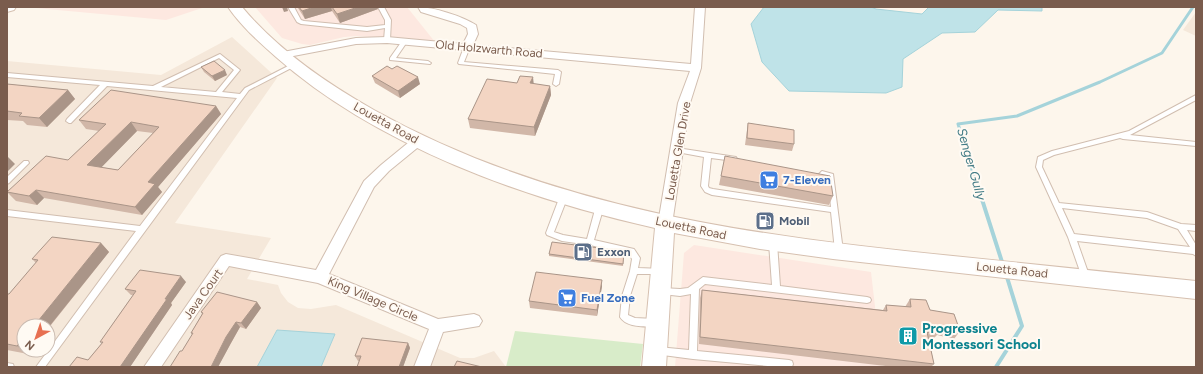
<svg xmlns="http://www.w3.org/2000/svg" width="1203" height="374" font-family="Figtree,sans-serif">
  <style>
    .residential { fill: #f5e8da; fill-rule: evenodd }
    .commercial { fill: #fde8e0 }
    .green { fill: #d8ecc9 }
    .water { fill: #bfe3e8; stroke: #a5d3da }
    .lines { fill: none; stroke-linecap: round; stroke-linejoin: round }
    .stream-far1 { stroke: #a5d3da; stroke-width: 3 }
    .stream { stroke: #a5d3da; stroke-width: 4 }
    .lane-casing { stroke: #d1beb0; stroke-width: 2 }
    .street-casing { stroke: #d1beb0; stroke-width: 2 }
    .secondary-casing { stroke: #d6c0b0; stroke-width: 2 }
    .lane { fill: #fff; fill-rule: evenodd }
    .street { fill: #fff; fill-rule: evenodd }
    .secondary { fill: #fff; fill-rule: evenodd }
    .wall { fill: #d1b7a8; fill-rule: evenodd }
    .shaded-wall { fill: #aa9588 }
    .building { fill: #f3d5c3; stroke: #aa9588; fill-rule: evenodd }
    .labels { text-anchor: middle; stroke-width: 4; stroke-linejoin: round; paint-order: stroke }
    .street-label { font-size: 12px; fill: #7a5c4d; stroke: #fffaf3 }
    .shop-label { font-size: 12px; font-weight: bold; fill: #366cbe; stroke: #fffaf3; text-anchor: start }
    .service-label { font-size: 12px; font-weight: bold; fill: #4e5e75; stroke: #fffaf3; text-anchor: start }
    .water-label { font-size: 13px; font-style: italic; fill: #437c86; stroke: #fffaf3 }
    .near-culture-label { font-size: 14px; font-weight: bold; fill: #0d838f; stroke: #fffaf3; text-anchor: start }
  </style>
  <rect width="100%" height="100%" fill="#fdf6ec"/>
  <!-- residential -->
  <path class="residential" d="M1196 12V36L1183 30Z
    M232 37 277 78 175 223 271 238 247 279 278 285 281 293 288 302 298 308 311 309 336 305 460 358H474L494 351 506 367H7V61L161 75ZM24 326H48V350H24Z"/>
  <!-- commercial -->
  <path class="commercial" d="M25 7H205L166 20Z
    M255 7H407L435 42 356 36 344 37 310 45 302 44 282 38Z
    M694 245 871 272 882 367H675L684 253Z"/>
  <!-- green -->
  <path class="green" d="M515 331 643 344 640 367H506Z"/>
  <!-- water -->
  <path class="water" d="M764 7H871L876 9 922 14 929 7H1042V11L998 10 975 32 942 33 903 59 902 87 886 93 789 91 762 62 751 24Z
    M277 330 335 334 321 367H257Z"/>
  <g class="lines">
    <!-- stream-far1 -->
    <path class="stream-far1" d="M971 163 958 124 1017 116 1100 82 1162 53 1193 7"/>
    <!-- stream -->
    <path class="stream" d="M970 162 1003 265
      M996 367 1022 326 1006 274"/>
    <!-- lane casing -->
    <g class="lane-casing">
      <path id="lane" d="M288 7H294L301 20 304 21 367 27 385 25V20L378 7H384L391 20 390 40 387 42 384 40 385 28 367 31 301 24 297 22Z
        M404 40 407 42 396 58 428 61 431 63 430 64 390 60V58L402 41Z
        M467 45 470 47 464 62 558 70 561 72 559 84 556 86 553 84 555 74 459 64 458 63 464 47Z
        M220 54 240 70 222 92 240 94 245 88 292 64 294 63 297 65 249 90 45 367H36L136 231 7 216V210L140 226 237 98 107 86 71 123H69L66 121 67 119 100 85 7 77V73L153 86ZM219 58 234 70 216 92 161 87Z
        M1196 95V100L1130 135 1196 142V146L1123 139 1120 138 1054 155 1043 160 1042 167 1059 203 1147 212 1181 224 1196 225V231L1187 230 1196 245V256L1193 254 1077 241 1090 278 1089 280 1086 281 1083 280 1068 237 1036 167 1038 157 1052 151 1129 131ZM1062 208 1147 218 1178 229 1190 247 1074 234Z
        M675 148H677L736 157 737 159 736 161H734L711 158 708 186 709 188 713 189 831 207 828 178 820 176 819 174 822 171 833 174 843 251 842 253 839 254 836 253 835 251 831 212 712 195 705 192 701 186 704 157 677 152 674 150Z
        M24 161H28L29 163 9 183 7 184V177Z
        M564 193 567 194 568 196 554 232 563 235 587 239 596 206 597 204H603L604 206 594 240 634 249 640 258 638 268 663 269 664 271 663 273 660 274H637L630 296 628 315 635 318 655 319 658 320 659 323 658 326 655 327C644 326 627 328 620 317L622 296 630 271 632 259 629 254 590 245 562 241 547 235 546 233 560 196 561 194Z
        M773 240 776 241 777 243 780 286 867 297 870 298 871 300 870 302 867 303 705 284 699 289 697 351 789 360 792 361 793 364 792 367H779L693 359 655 354 654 351 655 348 658 347 689 350 691 294 680 296 662 294 659 293 658 291 659 289 662 288 680 289 688 288 703 277 772 285 769 243 770 241Z
        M7 363 13 364 14 367H7Z"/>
    </g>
    <!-- street casing -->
    <g class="street-casing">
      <path id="street" d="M418 7C433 7 462 16 476 25L478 34 473 45 691 64 695 7H705L701 68 690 103 672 224 670 228 665 229 660 228 658 224 678 103 690 71 387 43 356 44 283 58 278 55 283 52 356 38 387 37 463 44 468 34 467 28 460 24 421 12Z
        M418 137 422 138 424 141 422 144 389 171 374 187 329 274 438 319 474 314 479 316 482 321 479 326 443 332 430 367H414L429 329 318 283 229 266 161 367H144L221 256 226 254 316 270 364 181 381 165 414 138Z"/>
    </g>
    <!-- secondary casing -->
    <g class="secondary-casing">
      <path id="secondary" d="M7 7H16L14 10 7 12Z
        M228 7H242C278 50 326 83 374 110 551 209 754 236 953 256 1034 264 1115 273 1196 281V299L833 259 760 249 674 233 666 367H642L655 228C525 199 377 146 276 57 259 42 241 26 228 7Z"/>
    </g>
    <!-- lane -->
    <use href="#lane" class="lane"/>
    <!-- street -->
    <use href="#street" class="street"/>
    <!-- secondary -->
    <use href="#secondary" class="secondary"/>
  </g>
  <!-- wall -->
  <path class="wall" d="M295 7H377L378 9 340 23 332 11 305 19 298 8H296Z
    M201 67 227 75 215 81 204 72Z
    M392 69 420 84 400 98 375 83 372 76Z
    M533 77V84L550 86 551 95 535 136 470 128 468 119Z
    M7 84 68 90 75 99 47 127 27 125 23 121 7 120Z
    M216 106 221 114 158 187 162 192 142 215 44 198 37 205 16 201 7 192 68 160 99 131 86 129 79 120ZM137 131 153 133 118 170 101 167Z
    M748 123 794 144 792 151 745 145 747 130Z
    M725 156 833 196 829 205 719 185Z
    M101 243 109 252 28 354 7 350V294H9L36 263 32 259Z
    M549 254H624L623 266 549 256Z
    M186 282 171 303 172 305 130 367H69L88 360 102 343 100 342 133 295H131L125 289Z
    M602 286 597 316 530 308 529 301Z
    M702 290 883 310 886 305 905 307 910 299 930 310 960 331 954 339 937 335 932 340H929L934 364 931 367H894L699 344 700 298Z
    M257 302 261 308 246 329 240 327 231 343 218 367H170L182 351 192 335 191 333 202 314 201 312Z
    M408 343 410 348 403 367H357L359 361H358L355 356Z"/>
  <!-- shaded-wall -->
  <path class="shaded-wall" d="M282 7H287L288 11 284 12Z
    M314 7H331L332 11 305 19 302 11Z
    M358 7H377L378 9 340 23 337 14Z
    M225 70 227 75 215 81 212 76Z
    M418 77 420 84 400 98 398 91Z
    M533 77 534 86 530 83Z
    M550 86 551 95 535 136 534 127Z
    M68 90 75 99 47 127 39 118Z
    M216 106 221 114 158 187 162 192 142 215 135 207 148 182Z
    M131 122 137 131 95 174 87 165Z
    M7 156 15 164 7 172Z
    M36 190 44 198 37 205 29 196Z
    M101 243 109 252 48 328V326H34Z
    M181 276 186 282 171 303 172 305 130 367H120L165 299Z
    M602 280V286L597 316V310Z
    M257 302 261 308 246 329 241 323Z
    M236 322 240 327 231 343 218 367H211L226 337Z
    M24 338V350H31L28 354 17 346Z
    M408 343 410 348 403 367H399Z"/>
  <!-- building -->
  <path class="building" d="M299 7H314L302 11Z
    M332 7H358L337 14Z
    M214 61 225 70 212 76 201 67Z
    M387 66 392 69 397 66 418 77 398 91 372 76Z
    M520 76 533 77 530 83 550 86 534 127 468 119 487 79 517 83Z
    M7 84 68 90 39 118 19 116 22 113 7 111Z
    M111 90 216 106 148 182 155 184 135 207 36 190 29 196 7 192 46 156 68 160 106 124 79 120ZM131 122 159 127 118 170 87 165Z
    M748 123 794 130V144L747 138Z
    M725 156 830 176 833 196 721 176Z
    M52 237 101 243 34 326H24V338L17 346 7 344V294H9L38 260 32 259Z
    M552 242 615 250 624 252 623 264 549 254Z
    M140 270 181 276 165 299H167L120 367H69L77 357 88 360 103 342H100L136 291 125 289Z
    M536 272 602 280 597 310 529 301Z
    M702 290 887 311 886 305 911 307 910 299 926 300 930 310 954 314 960 331 935 326 938 333 927 332 934 364 700 337Z
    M217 292 257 302 241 323 236 322 226 337 211 367H170L180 351H182L193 333H191L203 313 201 312Z
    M362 338 408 343 399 367H357L361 356H355Z
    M457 361 482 367H454Z"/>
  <!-- icons -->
  <defs>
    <g id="supermarket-square" transform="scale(1)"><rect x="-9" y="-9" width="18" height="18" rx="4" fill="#3f7fe0" stroke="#fffaf3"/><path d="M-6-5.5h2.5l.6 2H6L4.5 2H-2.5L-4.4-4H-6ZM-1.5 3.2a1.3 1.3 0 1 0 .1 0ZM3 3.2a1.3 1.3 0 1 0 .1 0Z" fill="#fff"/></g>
    <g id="fuel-square" transform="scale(1)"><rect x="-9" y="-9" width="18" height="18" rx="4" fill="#5c6f8a" stroke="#fffaf3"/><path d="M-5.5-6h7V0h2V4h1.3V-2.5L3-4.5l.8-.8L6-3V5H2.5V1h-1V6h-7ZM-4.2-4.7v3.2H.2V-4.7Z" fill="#fff"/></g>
    <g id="building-square" transform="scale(1)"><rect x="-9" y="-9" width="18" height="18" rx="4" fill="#0f9aa8" stroke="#fffaf3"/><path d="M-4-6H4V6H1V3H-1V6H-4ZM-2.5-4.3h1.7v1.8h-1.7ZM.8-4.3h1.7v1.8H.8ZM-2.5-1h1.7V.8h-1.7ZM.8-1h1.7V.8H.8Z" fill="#fff"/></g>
  </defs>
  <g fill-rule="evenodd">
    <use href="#supermarket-square" x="769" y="180"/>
    <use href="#fuel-square" x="765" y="221"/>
    <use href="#fuel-square" x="583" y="252"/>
    <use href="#supermarket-square" x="567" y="298"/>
    <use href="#building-square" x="908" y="336"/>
  </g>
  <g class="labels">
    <!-- street labels -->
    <g class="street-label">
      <text transform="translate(489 49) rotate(5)" y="4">Old Holzwarth Road</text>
      <text transform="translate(386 123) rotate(29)" y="4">Louetta Road</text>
      <text transform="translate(678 151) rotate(-80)" y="4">Louetta Glen Drive</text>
      <text transform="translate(691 228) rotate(12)" y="4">Louetta Road</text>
      <text transform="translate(1012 270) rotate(6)" y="4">Louetta Road</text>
      <text transform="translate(203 294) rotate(-55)" y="4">Java Court</text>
      <text transform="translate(373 299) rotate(23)" y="4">King Village Circle</text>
    </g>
    <!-- shop labels -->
    <g class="shop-label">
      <text x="783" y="184">7-Eleven</text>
      <text x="581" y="302">Fuel Zone</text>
    </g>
    <!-- service labels -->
    <g class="service-label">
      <text x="779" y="225">Mobil</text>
      <text x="597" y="256">Exxon</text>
    </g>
    <!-- water labels -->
    <g class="water-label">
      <text transform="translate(972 164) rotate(74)" y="5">Senger Gully</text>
    </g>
    <!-- near-culture labels -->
    <g class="near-culture-label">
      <text x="922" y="333">Progressive<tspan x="922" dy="16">Montessori School</tspan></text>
    </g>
  </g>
  <!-- border -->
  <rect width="1203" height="374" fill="none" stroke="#7a5c4d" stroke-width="16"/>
  <!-- north arrow -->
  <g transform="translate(36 338) rotate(220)"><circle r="19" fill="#fffaf3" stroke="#cabbb1"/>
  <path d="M0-3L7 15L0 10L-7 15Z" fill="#e76f51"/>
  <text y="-6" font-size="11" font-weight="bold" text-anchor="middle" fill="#7a5c4d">N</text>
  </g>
</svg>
